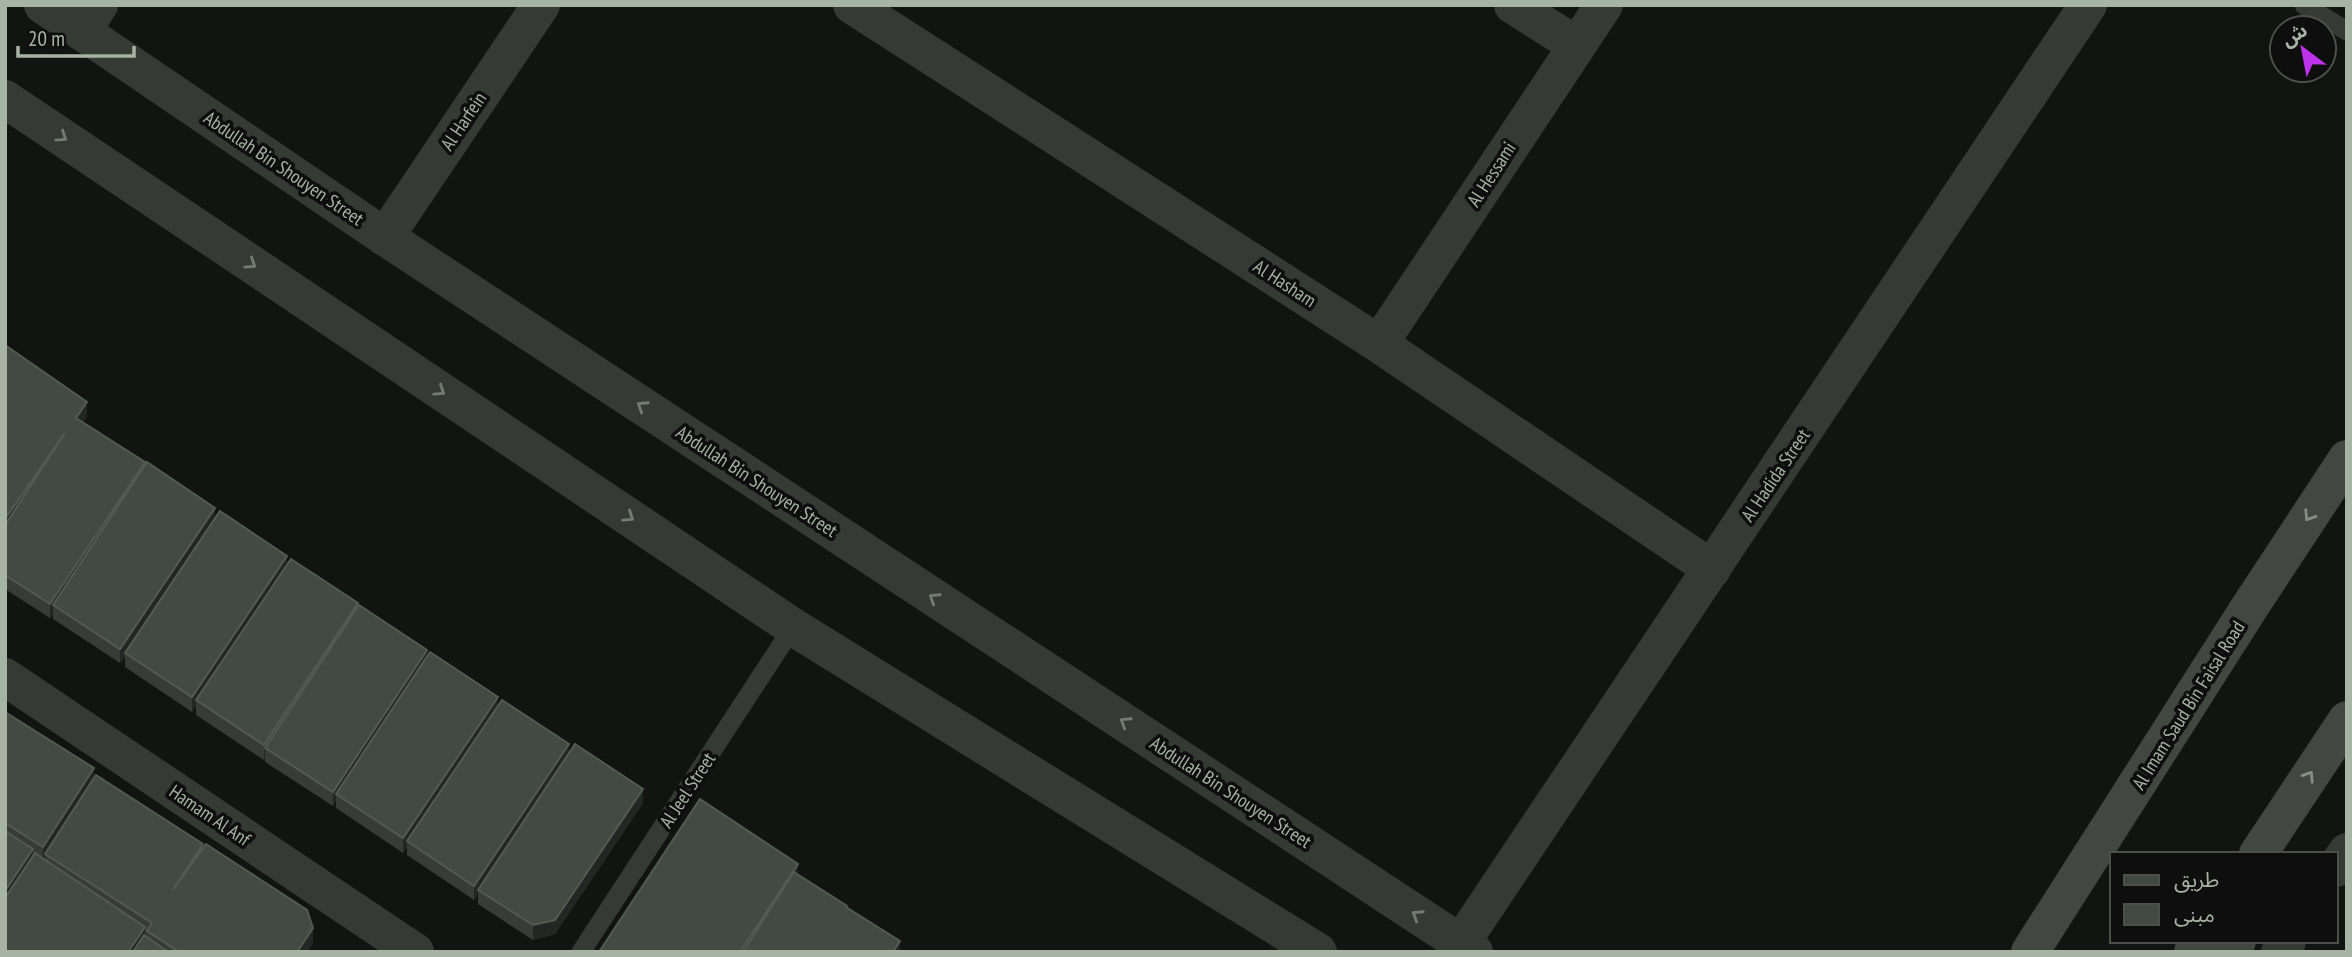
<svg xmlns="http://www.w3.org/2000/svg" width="2352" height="957" font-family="'PT Sans Narrow','Noto Sans Arabic',sans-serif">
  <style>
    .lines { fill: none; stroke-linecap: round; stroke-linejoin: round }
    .service { stroke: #353a35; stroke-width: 19 }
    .minor { stroke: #353a35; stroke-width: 38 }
    .tertiary { stroke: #353a35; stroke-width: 38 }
    .secondary { stroke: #424841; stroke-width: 38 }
    .wall { fill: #373c37 }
    .shaded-wall { fill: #232723 }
    .building { fill: #434943; stroke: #535a52; stroke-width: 2 }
    .oneway { stroke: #747d72 }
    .oneway2 { stroke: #848e81 }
    .labels { text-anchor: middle; stroke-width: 7; stroke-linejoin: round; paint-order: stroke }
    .street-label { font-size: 19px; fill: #a7b4a4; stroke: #0d0e0d }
  </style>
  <rect width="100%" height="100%" fill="#121412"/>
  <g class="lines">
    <!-- service -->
    <path class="service" d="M2304 5 2347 31
      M581 952 793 627"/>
    <!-- minor -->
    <path class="minor" d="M852 5 1379 344 1712 569
      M1513 5 1576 45
      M82 32 99 5
      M385 237 541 5
      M1379 344 1604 5
      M5 677 415 952
      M1461 943 2088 5"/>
    <!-- tertiary -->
    <path class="tertiary" d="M43 5 385 237 1474 952
      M5 99 793 627 1318 952
      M2336 868 2347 852
      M2280 952 2287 941"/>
    <!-- secondary -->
    <path class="secondary" d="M2258 854 2347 720
      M2030 952 2249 608 2347 459
      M2193 952 2200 941
      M2233 952 2237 941"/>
  </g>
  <!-- wall -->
  <path class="wall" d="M5 345 87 416 83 422 145 466 215 519 358 607 498 705 569 753 643 803 555 934 533 940 478 904V894L474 900 407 855V847L403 853 336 808V801L333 806 265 762V758L264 760 196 715V706L192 712 125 667V657L120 663 53 619V615L50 618 5 589Z
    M5 712 94 778 203 848 313 943 307 952H5Z"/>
  <!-- shaded-wall -->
  <path class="shaded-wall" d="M87 402V416L76 432V418Z
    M65 433 5 533V519Z
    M145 462V476L53 605V615L50 618V604Z
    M215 508V522L125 653V657L120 663V649Z
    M287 556V570L196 700V706L192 712V697Z
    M358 603V617L265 748V758L264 760V745Z
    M427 650V664L336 794V801L333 806V792Z
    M498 697V711L407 841V847L403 853V838Z
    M569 744V758L478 890V894L474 900V886Z
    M94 768V782L45 854V858L43 861V847Z
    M643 789V803L555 934 533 940V925Z
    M33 849V863L5 905V891Z
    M798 864V878L749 952H740Z
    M145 927V941L138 952H128Z
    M313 928V943L307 952H297Z
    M900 941V952H893Z"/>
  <!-- building -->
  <path class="building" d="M5 345 87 402 76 418 145 462 50 604 5 575V525L65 433 5 519Z
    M147 462 215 508 120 649 53 605Z
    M220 511 287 556 192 697 125 653Z
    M291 559 358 603 264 745 196 700Z
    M359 605 427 650 333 792 265 748Z
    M430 652 498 697 403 838 336 794Z
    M502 700 569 744 474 886 407 841Z
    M5 712 94 768 43 847 5 823Z
    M575 744 643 789 555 920 533 925 478 890Z
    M96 775 203 844 173 890 206 844 307 910 313 928 297 952H179L147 931 152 923 45 854Z
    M700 799 798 864 740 952H599Z
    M5 831 33 849 5 891Z
    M35 853 145 927 128 952H5V898Z
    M794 872 847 906 846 907 900 941 893 952H743Z
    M144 935 168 952H133Z"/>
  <!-- one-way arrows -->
  <defs><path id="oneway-chevron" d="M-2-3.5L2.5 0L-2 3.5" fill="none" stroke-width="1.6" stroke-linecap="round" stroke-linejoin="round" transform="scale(1.75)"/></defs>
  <g class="oneway">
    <use href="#oneway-chevron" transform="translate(62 137) rotate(34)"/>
    <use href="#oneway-chevron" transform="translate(251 264) rotate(34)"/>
    <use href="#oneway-chevron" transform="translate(440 391) rotate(34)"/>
    <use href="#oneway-chevron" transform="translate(642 406) rotate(-147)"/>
    <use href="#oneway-chevron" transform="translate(629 517) rotate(34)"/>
    <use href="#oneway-chevron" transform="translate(934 598) rotate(-147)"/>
    <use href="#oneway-chevron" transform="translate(1125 722) rotate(-147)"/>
    <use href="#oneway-chevron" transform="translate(1417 915) rotate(-147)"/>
  </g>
  <g class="oneway2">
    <use href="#oneway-chevron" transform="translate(2309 516) rotate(123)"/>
    <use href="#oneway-chevron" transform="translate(2309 776) rotate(-57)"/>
  </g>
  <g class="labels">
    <!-- street labels -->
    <g class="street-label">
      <text transform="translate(463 121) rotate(-56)" y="7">Al Harfein</text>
      <text transform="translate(284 168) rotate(34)" y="7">Abdullah Bin Shouyen Street</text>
      <text transform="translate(1491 174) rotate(-57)" y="7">Al Hessami</text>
      <text transform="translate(1285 283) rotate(33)" y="7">Al Hasham</text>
      <text transform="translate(1775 475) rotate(-56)" y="7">Al Hadida Street</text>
      <text transform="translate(757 481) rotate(33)" y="7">Abdullah Bin Shouyen Street</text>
      <text transform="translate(2188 705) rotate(-58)" y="7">Al Imam Saud Bin Faisal Road</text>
      <text transform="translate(687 790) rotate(-57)" y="7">Al Jeel Street</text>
      <text transform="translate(1231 792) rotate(33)" y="7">Abdullah Bin Shouyen Street</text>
      <text transform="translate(210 815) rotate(34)" y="7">Hamam Al Anf</text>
    </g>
  </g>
  <!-- border -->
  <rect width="2352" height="957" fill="none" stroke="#a7b4a4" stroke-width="14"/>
  <!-- legend -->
  <rect x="2110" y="852" width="228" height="91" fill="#0d0e0d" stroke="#4b5049" stroke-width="2"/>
  <rect x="2124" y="875" width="35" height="10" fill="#424841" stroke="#4b5049" stroke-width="2"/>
  <text x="2174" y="887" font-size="21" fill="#a7b4a4">طريق</text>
  <rect x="2124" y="904" width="35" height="21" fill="#434943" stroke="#4b5049" stroke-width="2"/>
  <text x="2174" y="922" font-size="21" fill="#a7b4a4">مبنى</text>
  <!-- north arrow -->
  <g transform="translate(2303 49) rotate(328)"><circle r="33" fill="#0d0e0d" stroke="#4b5049" stroke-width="2"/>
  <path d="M0-5L12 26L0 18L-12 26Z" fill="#be32ec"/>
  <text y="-10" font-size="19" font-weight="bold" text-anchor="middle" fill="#a7b4a4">ش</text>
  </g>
  <!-- scale -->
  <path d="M18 46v10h116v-10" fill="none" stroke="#a7b4a4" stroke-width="3.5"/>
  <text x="28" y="46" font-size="21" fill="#a7b4a4" stroke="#0d0e0d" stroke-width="5" paint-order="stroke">20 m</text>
</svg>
